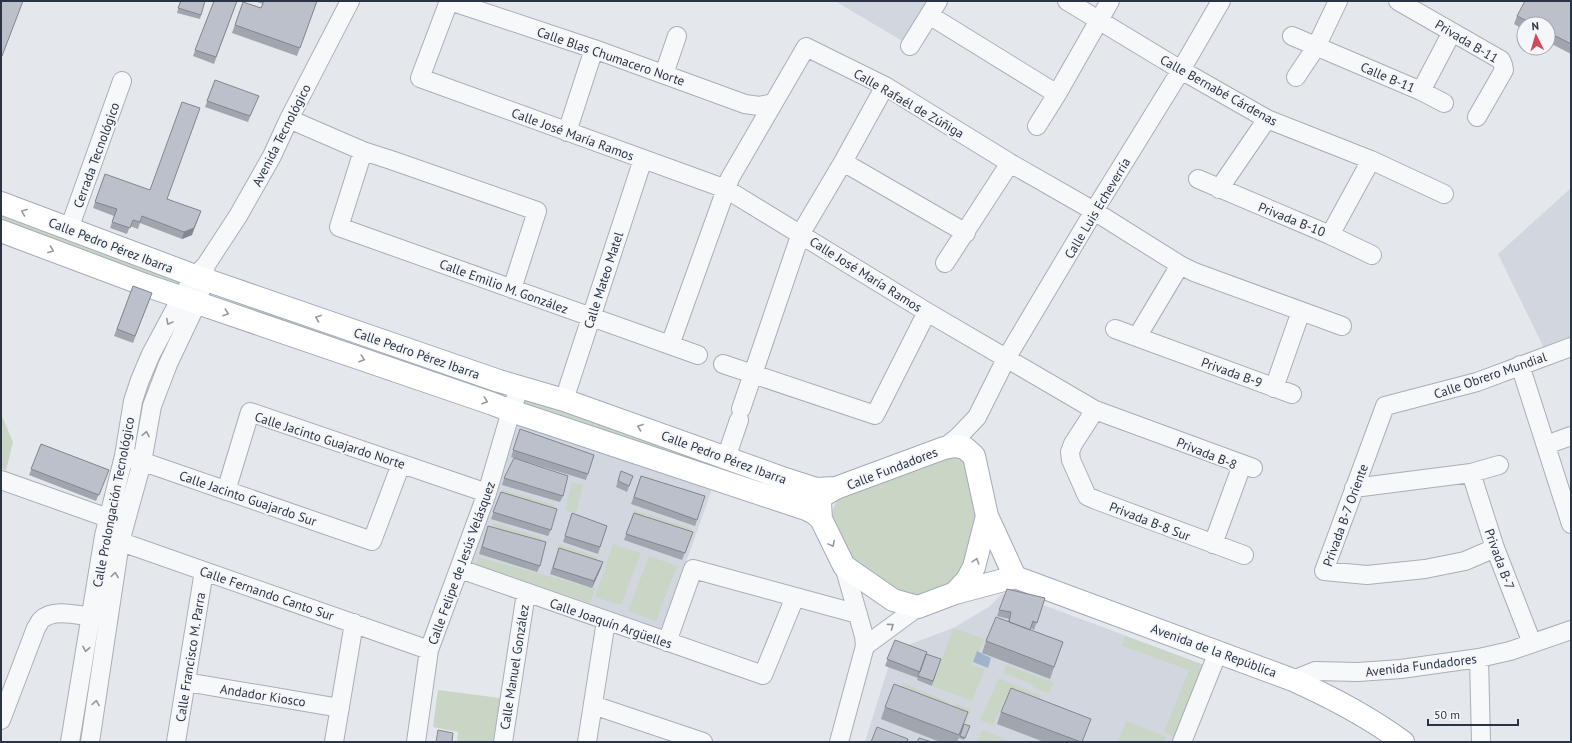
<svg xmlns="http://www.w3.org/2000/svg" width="1572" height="743" font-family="'PT Sans',sans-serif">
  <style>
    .built { fill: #d2d6de }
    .green { fill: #c9d6c5 }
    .water { fill: #9fb4cc }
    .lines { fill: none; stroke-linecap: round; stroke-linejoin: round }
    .minor-casing { stroke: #a9aeb7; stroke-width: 20 }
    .major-casing { stroke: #a3abb8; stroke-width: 24 }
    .minor { stroke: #f7f8fa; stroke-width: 18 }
    .major { stroke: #fff; stroke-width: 22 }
    .wall { fill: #a1a5ae }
    .shaded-wall { fill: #83868d }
    .building { fill: #bbc0ca; stroke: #83868d }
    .oneway { stroke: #959aa2 }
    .oneway2 { stroke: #9196a0 }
    .labels { text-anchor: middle; stroke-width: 4; stroke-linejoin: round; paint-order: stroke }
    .street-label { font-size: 13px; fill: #2b3445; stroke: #f4f6f9 }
  </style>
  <rect width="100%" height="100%" fill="#e4e7ec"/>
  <!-- built -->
  <path class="built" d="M835 1H933L909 45Z
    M1571 188V342L1546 352 1498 254Z
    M520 418 713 486 662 630 470 567Z
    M1002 594 1030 600 1204 665 1174 742H865L888 668 900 648 953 628 989 607Z"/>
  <!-- green -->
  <path class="green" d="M1 212 64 239 185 278 177 294 1 227Z
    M211 286 340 331 333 342 206 301Z
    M524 395 785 482 788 492 519 407Z
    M1 414 13 442 6 470 1 468Z
    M966 451 982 515 955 586 907 602 854 564 832 520 833 509 837 500 848 493Z
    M572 482 583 485 576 513 565 510Z
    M503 490 555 505 553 511 501 495Z
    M634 510 691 528 689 535 632 516Z
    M493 523 543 538 539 543 491 530Z
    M560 544 597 557 596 563 556 551Z
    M613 544 641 553 621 605 595 597Z
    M649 556 677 566 656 621 628 611Z
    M478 557 595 589 590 603 476 565Z
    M953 628 985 639 972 665 985 669 972 701 932 686Z
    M1125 636 1204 665 1176 738 1164 732 1189 670 1122 646Z
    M1006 665 1053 682 1049 693 1036 689 1029 683 1003 673Z
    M999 678 1041 696 1035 709 1006 697 993 725 980 720Z
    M903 683 949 702 946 712 899 694Z
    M438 690 500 698 493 742H457L458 732 433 727Z
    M956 704 971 710 966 724 954 719 952 712Z
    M1126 721 1166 737 1164 742H1118Z
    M982 730 1007 740 1006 742H977Z"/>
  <!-- water -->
  <path class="water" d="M977 651 991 658 988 668 973 662Z"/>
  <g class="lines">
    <!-- minor casing -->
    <g class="minor-casing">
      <path id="minor" d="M449 1 420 78 726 189 927 312 1095 410 1253 468
        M450 1 594 49 745 104 759 106 773 103
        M1067 1 1181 70 1267 119 1371 160 1444 194
        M1398 1 1501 60 1503 65 1504 70 1477 117
        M929 15 1057 94
        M1292 36 1421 91 1444 103
        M910 46 938 1
        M664 74 677 36
        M1296 77 1316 47 1338 1
        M1421 91 1452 32
        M289 119 363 151 391 160 537 211 512 289
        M1037 126 1057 94 1110 1
        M567 132 594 49
        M363 151 339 227 698 355
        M843 162 966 233
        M1198 179 1330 235 1372 255
        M1219 189 1267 119
        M69 229 122 81
        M1330 235 1371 160
        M945 263 1010 163
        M1115 329 1292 394
        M1137 337 1180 265
        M670 345 730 178 806 47 885 86 1010 163 1094 211 1180 265 1194 272 1342 326
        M723 364 875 415 927 312
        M1520 365 1571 524
        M1274 388 1301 311
        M564 400 643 159
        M741 409 801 233 843 162 885 86
        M1095 410 1073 444 1070 452 1071 460 1087 496 1096 500 1244 555
        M1546 445 1571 436
        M944 448 959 436 977 417 1007 357 1094 211 1181 70 1221 1
        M132 458 372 541 401 464
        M726 458 739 420
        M1471 473 1495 548 1532 643
        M1 480 108 518
        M1354 488 1471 473 1499 465
        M226 491 250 412 487 493
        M110 538 429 650
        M1213 544 1242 465
        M1495 548 1465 561 1425 569 1367 575 1324 571 1385 406 1477 382 1571 347
        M460 569 763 675 795 597
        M667 642 693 569 858 614
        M865 646 918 607
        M1479 658 1481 742
        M1293 680 1315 671 1358 672 1401 669 1479 658 1510 651 1571 630
        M186 682 340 708
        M593 705 703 742
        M1 720 36 628C38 626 39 622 41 620 53 608 77 615 92 617
        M70 742 104 536 124 456 133 401 140 380 151 354 181 298 195 276 206 265 238 216 272 156 289 119 350 1
        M90 742 120 542 142 462 152 406 168 364 197 303 204 279 206 265
        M176 742 204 571
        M334 742 354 623
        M416 742 429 650 487 493 511 411 519 388
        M503 742 526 593
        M587 742 606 621
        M839 742 865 646 864 636 844 566
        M1182 742 1218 652"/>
    </g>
    <!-- major casing -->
    <g class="major-casing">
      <path id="major" d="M1 203 195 276 499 381 564 400 785 479 816 489 836 488
        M1 231 145 285 493 404 511 411 806 509 814 513 821 519
        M987 516 1015 577
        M1015 577 1293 680C1331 697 1369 717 1403 742
        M955 593 967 580 974 567 987 516 974 456 965 448 955 446 944 448 836 488 822 496 820 503 821 519 844 566 893 600 918 607 955 593 1015 577"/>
    </g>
    <!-- minor -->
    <use href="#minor" class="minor"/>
    <!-- major -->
    <use href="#major" class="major"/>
  </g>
  <!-- wall -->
  <path class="wall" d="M180 1H205L200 19 177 13Z
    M214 1H237L214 64 193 56Z
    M254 1H317L297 56 232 33 243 2 261 8 263 4Z
    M1571 1V54L1548 42V24H1524V30L1514 24 1517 16Z
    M215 80 256 102 248 122 205 107Z
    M105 174 167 199 192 235 182 239 140 223 138 229 130 226 127 234 110 228 114 216 93 208Z
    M133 286 152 293 133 343 114 336Z
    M520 429 594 455 586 480 511 457Z
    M41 444 109 470 96 501 29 475Z
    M621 471 633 476 627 492 616 487Z
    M641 476 705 496 695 526 631 504Z
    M504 478 563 496 560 502 502 485Z
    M501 492 551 530 548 536 491 519Z
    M572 513 607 526 598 554 563 542Z
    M634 513 693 532 682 560 624 540Z
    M486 532 540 566 537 572 479 554Z
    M559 548 601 568 592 588 550 574Z
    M1007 589 1045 598 1034 630 1031 628 1030 630 1063 642 1050 679 982 653 986 641 1008 621 1009 619 997 616Z
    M895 640 926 654 941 659 932 686 917 680 918 677V678L885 666Z
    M885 707 964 724 970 726 964 740 959 738 957 742H940L881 719Z
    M1001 712 1083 742H1044L997 724Z"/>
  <!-- shaded-wall -->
  <path class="shaded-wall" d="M201 211 192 235 182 239 184 232Z
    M603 562 601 568 592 588 594 581Z"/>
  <!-- building -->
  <path class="building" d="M1 1H23L2 56 1 55Z
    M181 1H205L201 15 178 8Z
    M214 1H237L216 57 195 50Z
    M264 1H317L300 48 235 25 243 2 261 8Z
    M1525 1H1571V44L1548 32V24H1533L1517 16Z
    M215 80 259 96 250 116 207 101Z
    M182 102 200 108 167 199 201 211 194 228 184 232 142 216 140 222 133 220 130 228 112 222 117 209 95 202 105 174 150 190Z
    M133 286 152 293 135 336 117 329Z
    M520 429 594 455 588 474 513 450Z
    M41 444 109 470 99 495 31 469Z
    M514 458 568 476 563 496 504 478Z
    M621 471 633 476 629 486 618 481Z
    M641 476 705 496 697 520 634 497Z
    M501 492 557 509 551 530 493 512Z
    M572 513 607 526 600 547 565 536Z
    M634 513 693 532 685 553 626 534Z
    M488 526 546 542 540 566 482 547Z
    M559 548 603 562 594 581 553 568Z
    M1007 589 1045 598 1037 623 1033 621 1030 630 1009 622 1011 612 999 610Z
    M996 617 1063 642 1054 667 986 641Z
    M895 640 927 652 920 672 887 659Z
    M926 654 941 659 933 681 918 676Z
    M894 684 968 712 959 735 885 707Z
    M1011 688 1091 719 1082 742H1081L1001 712Z
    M964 724 970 726 965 738 960 736Z
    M877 727 908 739 907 742H871Z
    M438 730 453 733 452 742H436Z
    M919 738 932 742H917Z"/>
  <!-- one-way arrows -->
  <defs><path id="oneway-chevron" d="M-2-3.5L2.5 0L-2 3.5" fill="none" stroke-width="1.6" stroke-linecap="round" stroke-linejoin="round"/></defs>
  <g class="oneway">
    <use href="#oneway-chevron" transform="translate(24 212) rotate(-159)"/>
    <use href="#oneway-chevron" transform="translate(51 250) rotate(21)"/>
    <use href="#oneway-chevron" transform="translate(226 313) rotate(19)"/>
    <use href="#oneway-chevron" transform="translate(318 318) rotate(-160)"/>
    <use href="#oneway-chevron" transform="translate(362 359) rotate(19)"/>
    <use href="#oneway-chevron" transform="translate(485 401) rotate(19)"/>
    <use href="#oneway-chevron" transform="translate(640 427) rotate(-160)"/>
    <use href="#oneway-chevron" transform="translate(832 544) rotate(62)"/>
    <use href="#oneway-chevron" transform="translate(976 561) rotate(-72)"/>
  </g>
  <g class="oneway2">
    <use href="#oneway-chevron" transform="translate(169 322) rotate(118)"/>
    <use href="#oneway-chevron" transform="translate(146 434) rotate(-79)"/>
    <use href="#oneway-chevron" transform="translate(115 575) rotate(-81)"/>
    <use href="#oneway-chevron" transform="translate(891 626) rotate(-36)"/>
    <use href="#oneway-chevron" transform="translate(86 649) rotate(100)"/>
    <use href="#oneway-chevron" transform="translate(96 703) rotate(-81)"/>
  </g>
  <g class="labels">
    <!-- street labels -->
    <g class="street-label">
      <text transform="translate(1467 41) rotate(31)" y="5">Privada B-11</text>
      <text transform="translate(611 56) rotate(19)" y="5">Calle Blas Chumacero Norte</text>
      <text transform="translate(1388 77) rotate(23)" y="5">Calle B-11</text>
      <text transform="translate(1219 90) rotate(29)" y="5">Calle Bernabé Cárdenas</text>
      <text transform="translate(909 103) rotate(30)" y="5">Calle Rafaél de Zúñiga</text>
      <text transform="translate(573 134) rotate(20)" y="5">Calle José María Ramos</text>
      <text transform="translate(281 135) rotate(-63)" y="5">Avenida Tecnológico</text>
      <text transform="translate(96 155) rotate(-70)" y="5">Cerrada Tecnológico</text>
      <text transform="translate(1097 208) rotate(-59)" y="5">Calle Luis Echeverría</text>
      <text transform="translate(1292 219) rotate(22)" y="5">Privada B-10</text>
      <text transform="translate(111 245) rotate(21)" y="5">Calle Pedro Pérez Ibarra</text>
      <text transform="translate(866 274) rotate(32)" y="5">Calle José María Ramos</text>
      <text transform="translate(603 280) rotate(-72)" y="5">Calle Mateo Matel</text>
      <text transform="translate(504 286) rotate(20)" y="5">Calle Emilio M. González</text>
      <text transform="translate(417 353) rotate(19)" y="5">Calle Pedro Pérez Ibarra</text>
      <text transform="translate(1232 372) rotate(20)" y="5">Privada B-9</text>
      <text transform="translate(1490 375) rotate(-19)" y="5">Calle Obrero Mundial</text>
      <text transform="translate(330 440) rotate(18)" y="5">Calle Jacinto Guajardo Norte</text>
      <text transform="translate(1207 453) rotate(22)" y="5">Privada B-8</text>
      <text transform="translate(724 457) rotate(20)" y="5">Calle Pedro Pérez Ibarra</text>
      <text transform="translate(892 468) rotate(-21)" y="5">Calle Fundadores</text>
      <text transform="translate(248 498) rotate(19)" y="5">Calle Jacinto Guajardo Sur</text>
      <text transform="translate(113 502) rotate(-79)" y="5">Calle Prolongación Tecnológico</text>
      <text transform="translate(1345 515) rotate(-70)" y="5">Privada B-7 Oriente</text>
      <text transform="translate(1150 521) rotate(21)" y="5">Privada B-8 Sur</text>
      <text transform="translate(1500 559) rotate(70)" y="5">Privada B-7</text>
      <text transform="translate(461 563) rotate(-70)" y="5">Calle Felipe de Jesús Velásquez</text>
      <text transform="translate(267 593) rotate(19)" y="5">Calle Fernando Canto Sur</text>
      <text transform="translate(611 623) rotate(19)" y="5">Calle Joaquín Argüelles</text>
      <text transform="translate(1214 650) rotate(20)" y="5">Avenida de la República</text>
      <text transform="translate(190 657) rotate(-81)" y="5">Calle Francisco M. Parra</text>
      <text transform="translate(1421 665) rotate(-7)" y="5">Avenida Fundadores</text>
      <text transform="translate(514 667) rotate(-81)" y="5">Calle Manuel González</text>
      <text transform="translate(263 695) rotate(9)" y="5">Andador Kiosco</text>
    </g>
  </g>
  <!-- border -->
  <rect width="1572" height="743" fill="none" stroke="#2b3445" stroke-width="4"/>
  <!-- north arrow -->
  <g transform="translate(1536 36) rotate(355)"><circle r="19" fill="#f4f6f9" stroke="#a4a8b1"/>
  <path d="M0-3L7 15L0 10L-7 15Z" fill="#d1495b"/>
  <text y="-6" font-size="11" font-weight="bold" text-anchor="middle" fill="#2b3445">N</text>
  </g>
  <!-- scale -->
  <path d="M1428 719v6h90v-6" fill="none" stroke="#2b3445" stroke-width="2"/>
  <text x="1434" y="719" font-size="12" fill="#2b3445" stroke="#f4f6f9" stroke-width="3" paint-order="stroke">50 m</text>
</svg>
